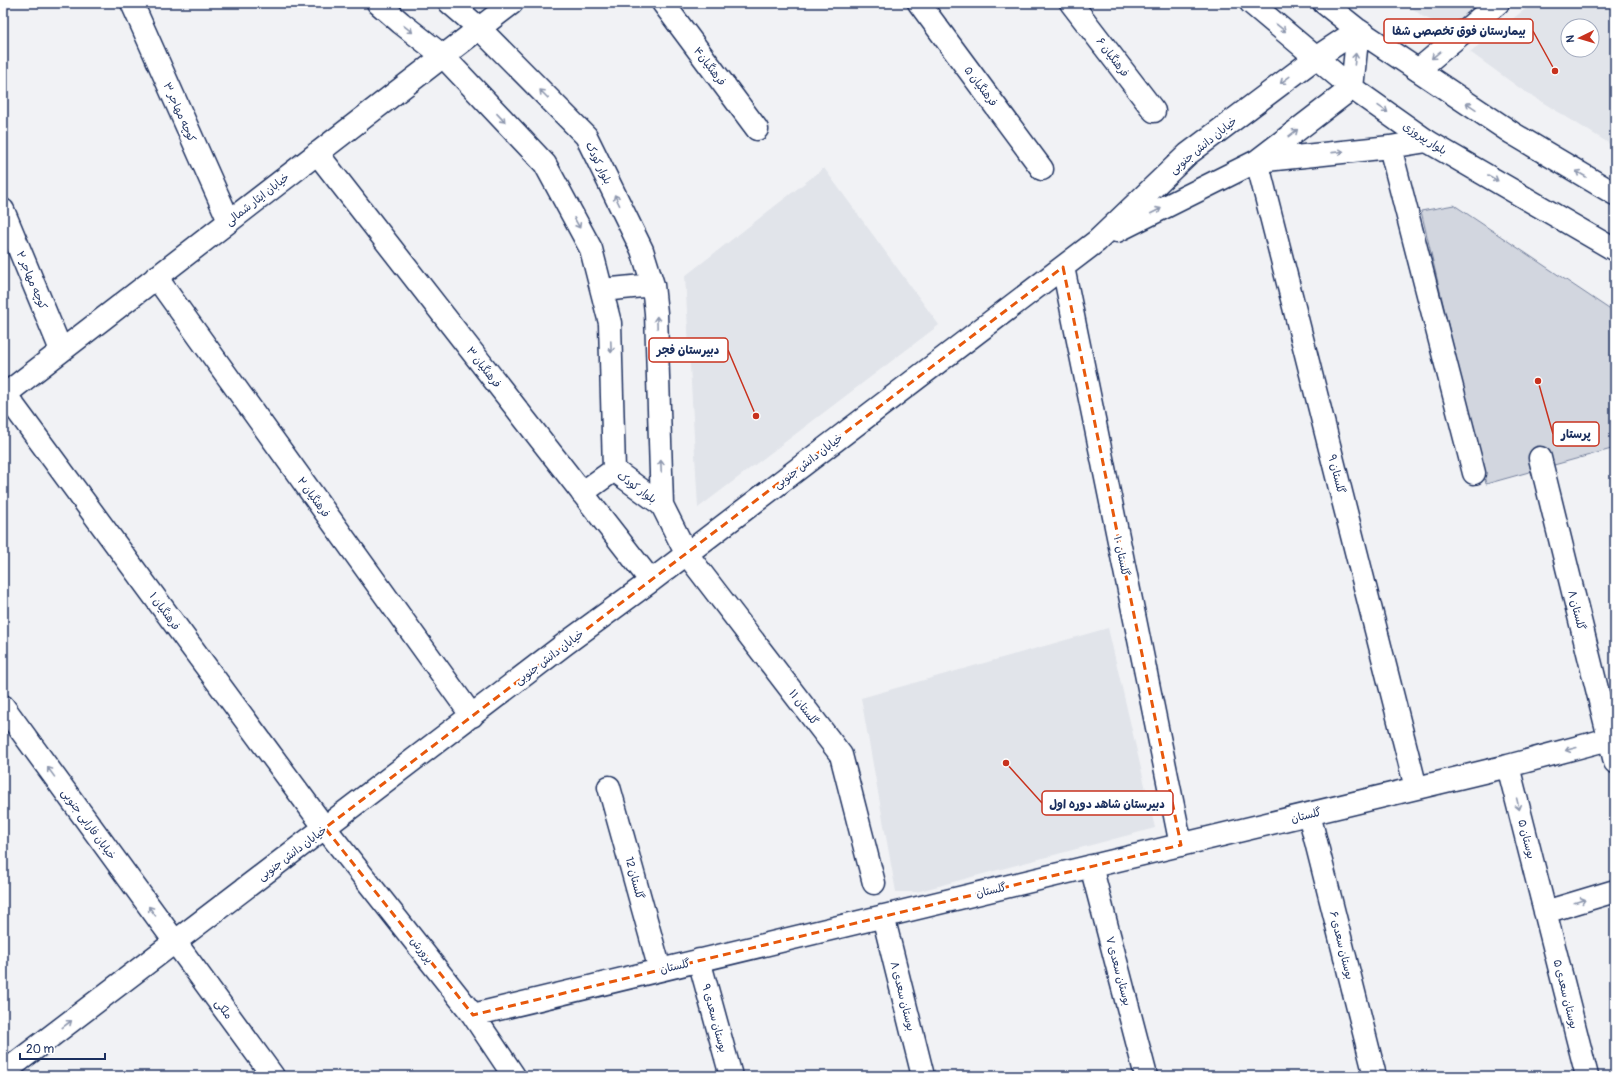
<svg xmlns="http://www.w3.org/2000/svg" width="1618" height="1079" font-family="Pangolin,'Playpen Sans Arabic',sans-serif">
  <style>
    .built { fill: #e1e4ea; fill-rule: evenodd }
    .green { fill: #d2d6df; stroke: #76829e }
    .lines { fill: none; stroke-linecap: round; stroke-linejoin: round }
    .minor-casing { stroke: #1b2f5e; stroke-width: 25 }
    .tertiary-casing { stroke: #1b2f5e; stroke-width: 25 }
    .minor { stroke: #fff; stroke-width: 22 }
    .tertiary { stroke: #fff; stroke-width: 22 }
    .oneway { stroke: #8d97ae }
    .marked { fill: none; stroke: #e8590c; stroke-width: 3; stroke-dasharray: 8 5; stroke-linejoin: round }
    .labels { text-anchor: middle; stroke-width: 4; stroke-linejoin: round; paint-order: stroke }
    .street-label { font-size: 11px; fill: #1b2f5e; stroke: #fff }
    .leader { fill: none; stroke: #c8321e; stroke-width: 1.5 }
    .callout-dot { fill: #c8321e; stroke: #fff; stroke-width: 1.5 }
    .callout { fill: #fff; stroke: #c8321e; stroke-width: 1.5 }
    .callout-label { font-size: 12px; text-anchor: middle; font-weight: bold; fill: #1b2f5e }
  </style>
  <rect width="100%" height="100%" fill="#f1f2f5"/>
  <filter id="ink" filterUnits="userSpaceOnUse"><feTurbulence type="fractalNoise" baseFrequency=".025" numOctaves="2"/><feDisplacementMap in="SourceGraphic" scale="8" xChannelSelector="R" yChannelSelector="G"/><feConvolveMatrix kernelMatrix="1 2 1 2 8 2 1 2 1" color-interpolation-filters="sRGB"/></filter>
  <g filter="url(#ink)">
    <!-- built -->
    <path class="built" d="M1406 3H1482L1451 30 1422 16Z
      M1533 3H1615V147L1521 89 1470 52ZM1568 26H1592V50H1568Z
      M824 168 939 325 698 508 685 276Z
      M1108 628 1155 828 916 892H896L861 698Z"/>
    <!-- green -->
    <path class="green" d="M1454 205 1615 313V448L1486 484 1421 211Z"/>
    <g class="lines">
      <!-- minor casing -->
      <g class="minor-casing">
        <path id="minor" d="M132 3 229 221
          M378 3 401 23 443 56 545 164 591 249 610 323 614 470 662 505
          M450 3 479 28 586 136 642 250 653 285 656 313 662 505 686 553 841 755 874 883
          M663 3 757 129
          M919 3 1042 169
          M1071 3 1154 111
          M1418 70 1498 3
          M1390 147 1474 473
          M317 153 651 581
          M3 210 61 350
          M1117 231 1257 161 1352 88
          M1063 267 1181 845
          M156 277 472 716
          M602 290 653 285
          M5 394 325 828 473 1015 514 1076
          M3 396 512 3
          M1540 458 1615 762
          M582 493 614 470
          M3 706 273 1076
          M1508 766 1587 1076
          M609 787 660 970
          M1416 788 1257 161 1390 147 1427 141
          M1309 814 1375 1076
          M1091 866 1146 1076
          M1545 912 1615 891
          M883 916 923 1076
          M699 960 731 1076
          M473 1015 1508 766 1609 739
          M3 1073 565 644 651 581 1097 241 1188 154 1317 57"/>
      </g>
      <!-- tertiary casing -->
      <g class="tertiary-casing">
        <path id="tertiary" d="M1251 3 1352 88 1427 141 1615 250
          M1324 3 1358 30 1512 133 1615 194
          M1317 57 1358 30
          M1352 88 1358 30"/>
      </g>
      <!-- minor -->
      <use href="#minor" class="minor"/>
      <!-- tertiary -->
      <use href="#tertiary" class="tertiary"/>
    </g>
    <!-- one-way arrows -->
    <defs><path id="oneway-shaft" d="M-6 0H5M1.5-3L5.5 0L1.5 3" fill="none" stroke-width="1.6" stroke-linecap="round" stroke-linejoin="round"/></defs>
    <g class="oneway">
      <use href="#oneway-shaft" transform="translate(1281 28) rotate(39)"/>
      <use href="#oneway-shaft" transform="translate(408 29) rotate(38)"/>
      <use href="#oneway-shaft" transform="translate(1436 55) rotate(140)"/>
      <use href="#oneway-shaft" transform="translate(1355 59) rotate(-84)"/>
      <use href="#oneway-shaft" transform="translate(1285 80) rotate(143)"/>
      <use href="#oneway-shaft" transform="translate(544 94) rotate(-135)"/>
      <use href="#oneway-shaft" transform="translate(1471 106) rotate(-146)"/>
      <use href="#oneway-shaft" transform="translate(1383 109) rotate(35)"/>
      <use href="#oneway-shaft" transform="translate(501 118) rotate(47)"/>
      <use href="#oneway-shaft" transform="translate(1293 133) rotate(-38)"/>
      <use href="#oneway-shaft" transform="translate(1338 152) rotate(-6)"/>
      <use href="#oneway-shaft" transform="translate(1581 174) rotate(-150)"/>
      <use href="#oneway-shaft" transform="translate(1493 178) rotate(30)"/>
      <use href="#oneway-shaft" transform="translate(617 200) rotate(-116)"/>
      <use href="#oneway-shaft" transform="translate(1156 211) rotate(-27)"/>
      <use href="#oneway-shaft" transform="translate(577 223) rotate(61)"/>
      <use href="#oneway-shaft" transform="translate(657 322) rotate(-92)"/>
      <use href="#oneway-shaft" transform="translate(611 347) rotate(88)"/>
      <use href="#oneway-shaft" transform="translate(661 466) rotate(-92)"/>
      <use href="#oneway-shaft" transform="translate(1571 749) rotate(165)"/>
      <use href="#oneway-shaft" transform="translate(51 772) rotate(-126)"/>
      <use href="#oneway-shaft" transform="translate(1518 804) rotate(76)"/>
      <use href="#oneway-shaft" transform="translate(1580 901) rotate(-17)"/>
      <use href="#oneway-shaft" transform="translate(152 911) rotate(-126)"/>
      <use href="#oneway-shaft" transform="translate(67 1024) rotate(-37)"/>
    </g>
  </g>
  <!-- marked area -->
  <path class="marked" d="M1063 267 1181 845 473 1015 325 828Z"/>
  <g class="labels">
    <!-- street labels -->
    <g class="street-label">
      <text transform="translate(1113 57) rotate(53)" y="4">فرهنگیان ۶</text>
      <text transform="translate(710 66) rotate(53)" y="4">فرهنگیان۴</text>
      <text transform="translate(981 86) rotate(53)" y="4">فرهنگیان ۵</text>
      <text transform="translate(180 112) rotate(66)" y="4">کوچه مهاجر ۳</text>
      <text transform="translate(1425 138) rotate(33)" y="4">بلوار پیروزی</text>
      <text transform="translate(1203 145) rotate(-39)" y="4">خیابان دانش جنوبی</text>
      <text transform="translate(599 163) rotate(64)" y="4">بلوار کودک</text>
      <text transform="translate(257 199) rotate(-38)" y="4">خیابان ایثار شمالی</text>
      <text transform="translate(32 280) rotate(67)" y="4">کوچه مهاجر ۲</text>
      <text transform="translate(484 367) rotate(52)" y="4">فرهنگیان ۳</text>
      <text transform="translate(808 461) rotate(-37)" y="4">خیابان دانش جنوبی</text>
      <text transform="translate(1337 474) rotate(76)" y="4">گلستان ۹</text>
      <text transform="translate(637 487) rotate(36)" y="4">بلوار کودک</text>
      <text transform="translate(314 497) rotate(54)" y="4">فرهنگیان ۲</text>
      <text transform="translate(1122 556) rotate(78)" y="4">گلستان ۱۰</text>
      <text transform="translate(1577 610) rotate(76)" y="4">گلستان ۸</text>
      <text transform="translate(165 611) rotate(54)" y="4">فرهنگیان ۱</text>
      <text transform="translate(549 657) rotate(-37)" y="4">خیابان دانش جنوبی</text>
      <text transform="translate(804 707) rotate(53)" y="4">گلستان ۱۱</text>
      <text transform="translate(1306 815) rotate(-14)" y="4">گلستان</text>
      <text transform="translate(89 824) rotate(54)" y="4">خیابان فارابی جنوبی</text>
      <text transform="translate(1527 839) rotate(76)" y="4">بوستان ۵</text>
      <text transform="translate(292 853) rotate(-37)" y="4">خیابان دانش جنوبی</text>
      <text transform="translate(635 878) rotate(75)" y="4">گلستان 12</text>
      <text transform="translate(991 890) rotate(-13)" y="4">گلستان</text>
      <text transform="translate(1342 945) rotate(76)" y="4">بوستان سعدی ۶</text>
      <text transform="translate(422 950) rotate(52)" y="4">پرورش</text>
      <text transform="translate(675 966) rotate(-13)" y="4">گلستان</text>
      <text transform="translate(1119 971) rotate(75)" y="4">بوستان سعدی ۷</text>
      <text transform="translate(1566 994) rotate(76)" y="4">بوستان سعدی ۵</text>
      <text transform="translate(903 996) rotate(76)" y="4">بوستان سعدی ۸</text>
      <text transform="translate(224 1009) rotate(54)" y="4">ملکی</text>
      <text transform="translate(715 1018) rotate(75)" y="4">بوستان سعدی ۹</text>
    </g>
  </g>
  <!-- callouts -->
  <path class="leader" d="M1555 71L1533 31M756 416L728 350M1538 381L1553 434M1006 763L1042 803"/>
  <g class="callout-dot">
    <circle cx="1555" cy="71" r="4"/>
    <circle cx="756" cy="416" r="4"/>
    <circle cx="1538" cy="381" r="4"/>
    <circle cx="1006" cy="763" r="4"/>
  </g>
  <g class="callout">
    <rect x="1384" y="19" width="149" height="24" rx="4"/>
    <rect x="649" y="338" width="79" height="24" rx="4"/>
    <rect x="1553" y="422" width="46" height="24" rx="4"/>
    <rect x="1042" y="791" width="131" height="24" rx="4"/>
  </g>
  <g class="callout-label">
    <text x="1459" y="35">بیمارستان فوق تخصصی شفا</text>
    <text x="688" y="354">دبیرستان فجر</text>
    <text x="1576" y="438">پرستار</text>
    <text x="1107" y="808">دبیرستان شاهد دوره اول</text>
  </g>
  <!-- margin -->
  <rect width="1618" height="1079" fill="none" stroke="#fff" stroke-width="16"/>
  <rect x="8" y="8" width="1602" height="1063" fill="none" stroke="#1b2f5e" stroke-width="1.5" filter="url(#ink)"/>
  <!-- north arrow -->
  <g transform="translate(1580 38) rotate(265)"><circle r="19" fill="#ffffff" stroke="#a4acbf"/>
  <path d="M0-3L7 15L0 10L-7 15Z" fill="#c8321e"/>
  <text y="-6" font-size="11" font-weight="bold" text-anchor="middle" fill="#1b2f5e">N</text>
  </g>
  <!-- scale -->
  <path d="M20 1053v6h85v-6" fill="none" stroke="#1b2f5e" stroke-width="2"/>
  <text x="26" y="1053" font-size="12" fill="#1b2f5e" stroke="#ffffff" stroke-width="3" paint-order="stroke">20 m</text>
</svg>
